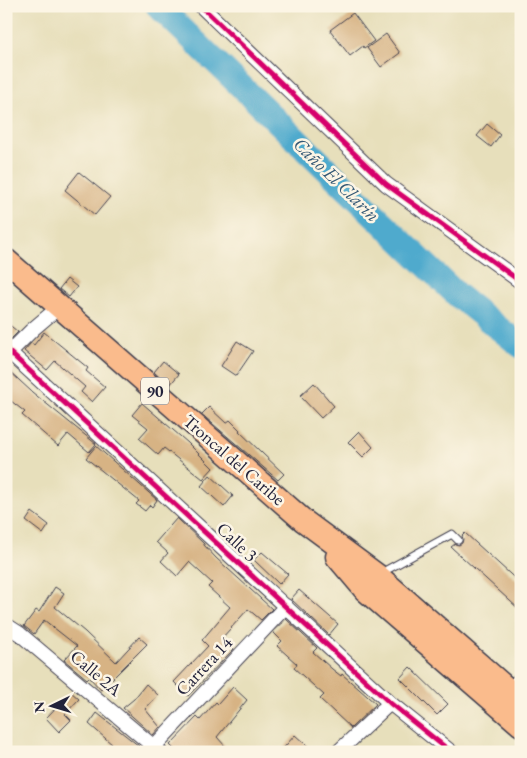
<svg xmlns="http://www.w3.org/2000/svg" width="527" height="758" font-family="'EB Garamond',serif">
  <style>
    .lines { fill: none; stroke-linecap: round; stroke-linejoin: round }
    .river { stroke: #50aacd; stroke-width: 25 }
    .building { fill: #d7b384 }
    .service-casing { stroke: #403e4e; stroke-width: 9 }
    .minor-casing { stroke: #403e4e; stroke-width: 16 }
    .trunk-casing { stroke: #403e4e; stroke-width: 25 }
    .service { stroke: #fff; stroke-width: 7 }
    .minor { stroke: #fff; stroke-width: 14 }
    .trunk { stroke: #fabb8c; stroke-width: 22 }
    .cycleway-casing { stroke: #fcf5e5; stroke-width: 8 }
    .cycleway { stroke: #d6006c; stroke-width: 5 }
    .labels { text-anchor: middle; stroke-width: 5; stroke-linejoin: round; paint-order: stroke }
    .shield { fill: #fcf5e5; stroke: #63616e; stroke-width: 1 }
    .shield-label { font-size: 16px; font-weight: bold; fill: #22223b }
    .street-label { font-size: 18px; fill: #22223b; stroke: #fcf5e5 }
    .water-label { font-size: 19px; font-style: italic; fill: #345875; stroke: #fcf5e5 }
  </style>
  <rect width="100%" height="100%" fill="#fcf5e5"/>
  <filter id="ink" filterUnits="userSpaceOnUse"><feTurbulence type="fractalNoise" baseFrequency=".02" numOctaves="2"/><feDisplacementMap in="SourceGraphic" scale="10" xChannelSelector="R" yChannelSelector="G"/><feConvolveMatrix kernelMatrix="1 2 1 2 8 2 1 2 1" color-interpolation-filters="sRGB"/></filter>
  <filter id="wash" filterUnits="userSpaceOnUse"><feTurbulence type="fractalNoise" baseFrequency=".0096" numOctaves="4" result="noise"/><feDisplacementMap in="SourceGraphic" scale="20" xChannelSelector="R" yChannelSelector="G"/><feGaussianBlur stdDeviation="1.12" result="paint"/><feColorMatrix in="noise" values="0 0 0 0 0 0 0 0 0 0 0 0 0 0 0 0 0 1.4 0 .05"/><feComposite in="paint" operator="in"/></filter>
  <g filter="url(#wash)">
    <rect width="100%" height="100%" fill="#e7dfbb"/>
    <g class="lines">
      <!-- river -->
      <path class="river" d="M158 6 457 295 521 346"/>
    </g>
    <g id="blocks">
      <!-- building -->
      <path class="building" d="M353 13 374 41 364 48 363 46 350 56 330 30Z
        M386 34 400 53 381 67 367 48Z
        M487 124 500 135 491 147 477 136Z
        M79 172 110 197 95 215 65 190Z
        M67 279 77 287 69 297 59 289Z
        M6 322 18 332 10 340 6 337Z
        M44 332 88 368 86 371 105 387 92 402 81 392 85 387 55 361 47 370 24 351 31 343 34 345Z
        M237 341 253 351 236 376 221 366Z
        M163 361 179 374 169 386 154 372Z
        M6 368 32 392 96 444 89 452 68 434 58 446 22 415 25 412 6 397Z
        M314 383 334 406 321 418 300 396Z
        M142 403 188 443 213 468 203 479 164 448 158 455 139 438 148 428 132 415Z
        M209 407 226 423 230 420 240 430 239 431 284 474 278 480 206 418 202 414Z
        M359 431 373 447 363 457 348 442Z
        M96 446 157 500 152 507 150 505 145 511 136 504 139 501 86 458Z
        M210 475 233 496 224 507 201 486Z
        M32 512 49 525 43 534 26 521Z
        M177 518 204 544V545L216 558 272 609 261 620 248 609 222 638 234 649 188 696 174 682 208 646 202 640 230 607 208 587 212 583 189 562 177 576 161 561 168 553 156 542Z
        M465 533 521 584V611L451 547 455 544 459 545 462 543 463 539 462 536Z
        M262 552 288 574 279 584 254 560Z
        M55 587 64 593 55 607 85 632 116 662 139 637 147 644 101 690 89 677 87 679 64 660 77 646 44 620 34 634 24 626 36 610 39 612Z
        M299 590 338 624 329 635 291 599Z
        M286 619 317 648 313 652 332 669 341 676 342 674 376 704 351 728 320 699 324 695 294 668 297 664 277 646 282 641 274 633V632Z
        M410 667 448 704 437 715 400 678Z
        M146 684 158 695 145 709 160 727 153 735 123 708 134 699Z
        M233 687 247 700 217 737 225 746 220 752H177L170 745 197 717 200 720 216 702 218 704Z
        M71 692 79 699 65 714 71 720 59 732 46 718Z
        M97 713 139 746 133 752H121L89 724Z
        M295 735 314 752H280Z"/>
    </g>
  </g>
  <g filter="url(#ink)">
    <use href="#blocks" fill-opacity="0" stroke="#403e4e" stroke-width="1"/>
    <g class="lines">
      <!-- service casing -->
      <g class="service-casing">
        <path id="service" d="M381 573 452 534 458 540
          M509 687 521 673"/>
      </g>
      <!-- minor casing -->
      <g class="minor-casing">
        <path id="minor" d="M201 6 386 184 521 282
          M6 349 390 703 451 752
          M6 356 33 329 59 307
          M6 625 20 634 160 752
          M149 752 286 606
          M338 752 390 703"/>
      </g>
      <!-- trunk casing -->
      <g class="trunk-casing">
        <path id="trunk" d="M6 260 304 521 377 575 521 701
          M337 557 365 590 521 725"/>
      </g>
      <!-- service -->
      <use href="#service" class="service"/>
      <!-- minor -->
      <use href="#minor" class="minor"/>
      <!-- trunk -->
      <use href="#trunk" class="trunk"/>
      <!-- cycleway casing -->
      <g class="cycleway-casing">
        <path id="cycleway" d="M201 6 386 184 521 282
          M6 349 390 703 451 752"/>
      </g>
      <!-- cycleway -->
      <use href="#cycleway" class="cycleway"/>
    </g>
  </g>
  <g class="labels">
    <!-- shield labels -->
    <rect class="shield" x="141" y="377.5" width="28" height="27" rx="4"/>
    <g class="shield-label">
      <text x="155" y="397">90</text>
    </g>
    <!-- street labels -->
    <g class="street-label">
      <text transform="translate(234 460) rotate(41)" y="6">Troncal del Caribe</text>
      <text transform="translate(237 542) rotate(43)" y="6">Calle 3</text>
      <text transform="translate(204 666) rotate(-47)" y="6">Carrera 14</text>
      <text transform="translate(96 673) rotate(40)" y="6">Calle 2A</text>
    </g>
    <!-- water labels -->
    <g class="water-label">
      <text transform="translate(337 179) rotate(44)" y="7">Caño El Clarín</text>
    </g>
  </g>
  <!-- margin -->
  <rect width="527" height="758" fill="none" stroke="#fcf5e5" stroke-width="25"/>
  <!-- north arrow -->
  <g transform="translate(52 706) rotate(265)" stroke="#fcf5e5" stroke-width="4" paint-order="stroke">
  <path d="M0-4L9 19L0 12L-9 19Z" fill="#22223b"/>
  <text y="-8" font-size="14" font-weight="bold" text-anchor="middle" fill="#22223b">N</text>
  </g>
</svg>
